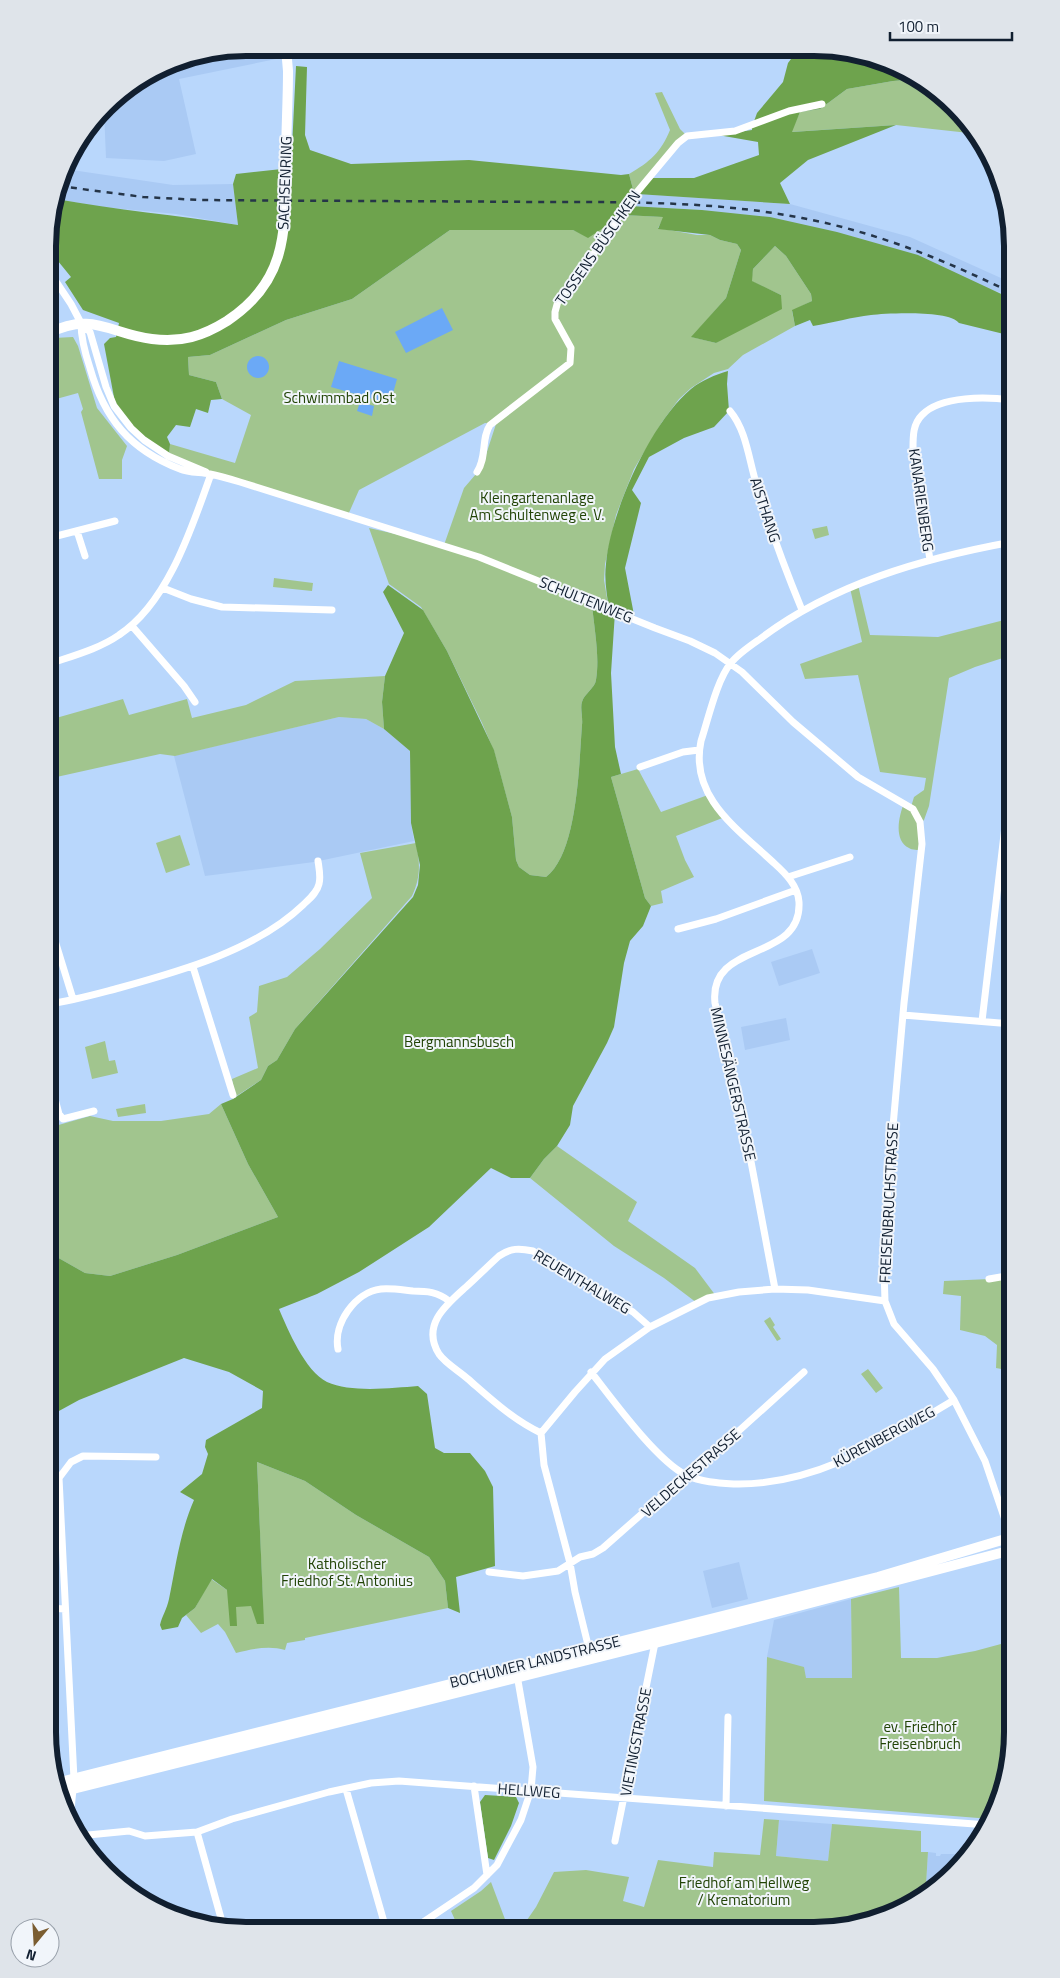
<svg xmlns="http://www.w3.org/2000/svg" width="1060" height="1978" font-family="'Titillium Web',sans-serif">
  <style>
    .built { fill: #aacaf4 }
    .green { fill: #a1c58e }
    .forest { fill: #6ea34d }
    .water { fill: #6ba9f6 }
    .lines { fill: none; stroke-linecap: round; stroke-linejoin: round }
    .street { stroke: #fff; stroke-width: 7 }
    .secondary { stroke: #fff; stroke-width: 10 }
    .rail { stroke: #253548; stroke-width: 2.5; stroke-dasharray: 6 6; stroke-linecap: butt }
    .labels { text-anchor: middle; stroke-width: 4; stroke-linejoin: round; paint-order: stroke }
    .street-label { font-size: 15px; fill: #111f30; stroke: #f1f5fa }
    .park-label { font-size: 15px; fill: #214305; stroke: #f1f5fa }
    .rim { fill: none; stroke: #111f30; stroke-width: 6 }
  </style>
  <rect width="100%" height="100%" fill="#b9d7fc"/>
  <!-- built -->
  <path class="built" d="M246 48H279L281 58 179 79 196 154 164 161 106 158 104 110 115 97 170 62Z
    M65 169 173 185 233 184 238 225 176 214 102 207 56 199Z
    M637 194 790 204 910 237 1012 283V299L999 292 702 210 630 206Z
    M339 717 366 719 384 729 410 751 411 823 414 841 314 862 205 876 174 756Z
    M812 949 820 973 779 986 771 962Z
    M786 1018 790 1040 745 1050 741 1027Z
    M739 1562 748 1599 712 1608 703 1571Z
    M851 1599 852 1678H806L767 1657 774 1620Z
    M779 1820 832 1824 828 1861 776 1856Z
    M928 1852 936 1853V1856H940L941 1854H965V1859L937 1886 926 1885Z"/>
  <!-- green -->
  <path class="green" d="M918 79 945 97 978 134 896 125 791 132 800 112 820 109 847 89 893 81Z
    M662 92 680 129 688 137 673 144 665 158 634 193 629 174C650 162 661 152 670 130L655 93Z
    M623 215 664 217 658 228 697 235H710L720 240 737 244 741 250 726 298 692 337 716 343 781 295 751 281 753 269 775 246 786 256 811 294 812 301 792 311 795 326 743 355 728 369 714 373 691 388 679 399 662 422 634 469 616 515 605 564 604 580 609 610 592 604C594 628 600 656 596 680 595 688 584 694 582 702 580 709 583 718 582 725 579 763 578 853 546 877L530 875 519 867 516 860 512 817 494 751 482 723 447 651 421 607 389 584 369 528 444 545 464 488 482 467 496 424 485 423 359 490 348 515 211 474 169 456 170 444 235 463 251 415 222 399 216 382 189 375 188 357 210 355 286 320 352 299 450 230H573L588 237Z
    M73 337 78 346 97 408 127 446 122 460V479H99L81 412 83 409 78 393 49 401V342L54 338Z
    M827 526 829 535 815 539 812 529Z
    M274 578 313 583 312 591 273 587Z
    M858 585 870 635 938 637 1012 618V655L975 667 949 678 929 806 924 820 921 823 922 850C918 850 912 850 909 848 893 840 899 816 904 803L911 807 914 797 924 790 926 778 880 772 858 675 805 679 800 664 862 642 850 588Z
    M385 676 382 702 384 729 366 719 339 717 175 756 160 754 52 778 49 759V720L123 699 129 715 187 699 192 718 246 705 295 681Z
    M638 769 661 812 708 795 725 817 676 836 685 860 694 877 661 891 663 903 651 906 645 898 611 777Z
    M180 835 190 865 166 873 156 843Z
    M416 843C420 863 421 877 412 896L295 1029 277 1060 268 1066 261 1080 235 1097 232 1079 258 1068 249 1017 257 1012 259 986 287 977 320 949 372 898 360 853Z
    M105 1041 109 1061 115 1060 118 1073 92 1079 85 1047Z
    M145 1104 146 1113 118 1117 116 1109Z
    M221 1104 248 1164 278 1217 177 1255 110 1276 85 1273 48 1252V1128L90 1116 113 1121H161L209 1114Z
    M557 1146 637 1202 628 1221 695 1268 716 1296 697 1303 664 1278 614 1246 530 1178 544 1159Z
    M1012 1276V1371L996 1368 997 1345 985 1336 960 1330 961 1296 943 1294 944 1281 990 1279Z
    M770 1317 775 1325 773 1327 781 1339 777 1341 764 1321Z
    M868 1369 883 1388 876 1393 861 1374Z
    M257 1462 305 1481 356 1515 429 1557 445 1581 448 1608 305 1638V1640L287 1643 285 1650C269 1645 252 1649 236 1653L225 1632 218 1624 201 1633 186 1615 195 1608 211 1579 227 1590 263 1605Z
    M899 1587 901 1658H937L975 1651 1012 1641V1746L998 1808 991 1819 764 1801 767 1657 804 1667 806 1678H852L851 1599Z
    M764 1819 779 1820 776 1856 828 1861 832 1824 921 1831V1852H928L926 1885 937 1886 925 1897 878 1920 814 1930H520L536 1907 554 1872 586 1870 629 1877 623 1901 644 1907 658 1860 713 1867 714 1852 760 1855Z
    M491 1882 509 1930 459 1929 451 1911 481 1891Z"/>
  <!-- forest -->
  <path class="forest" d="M797 51H853L902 68 918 79 893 81 847 89 820 109 800 112 792 132 896 125 808 160 780 183 790 204 637 194 652 178H694L759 155 758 142 718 135 752 130V127L757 113 783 82 788 63Z
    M296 66 307 67 305 135 310 150 351 164 469 160 621 175 629 174 634 193 614 221 588 238 573 230H450L352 299 286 320 210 355 188 357 189 375 216 382 222 399 211 400 208 413 196 409 190 427 176 425 167 437 170 444 169 456 144 440 116 408 104 344 110 338 116 337 119 323 83 310 65 282 71 277 49 250V220L56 199C116 210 177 215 238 225L233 184 236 174 291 168Z
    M630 206 702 210 770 217 837 232 918 255 1012 299V336L959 323C950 310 887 313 871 315 852 317 832 323 813 326L810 320 795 326 792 310 812 301 811 294 786 256 775 246 753 269 752 281 781 295 782 309 716 343 691 337 726 298 741 250 737 244 720 240 710 235 658 229 663 217 623 215Z
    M728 371 727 384 729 411 714 427 684 438 649 457 632 490 641 503 625 568 635 620 615 612 611 673 615 747 621 774 611 777 645 898 651 906 643 926 630 941 624 963 614 1027 607 1043 573 1106 570 1125 557 1146 544 1159 530 1178H511L491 1168 429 1227 359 1272 317 1294 279 1309C288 1330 305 1371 327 1382 351 1393 392 1388 418 1386L427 1394 435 1448 444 1453H470L485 1471 493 1487 495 1566 456 1577 460 1613 448 1608 445 1581 429 1557 356 1515 305 1481 257 1462 264 1624H257L251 1606 236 1607 237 1626H230L227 1590 212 1579 195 1608 182 1618 178 1627 162 1630 160 1625C162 1616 167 1609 169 1599 176 1565 180 1532 194 1500L180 1492 202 1474 208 1454 205 1447 206 1440 262 1408 263 1391 229 1372 184 1358 79 1400 48 1417V1252L85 1273 110 1276 177 1255 278 1217 248 1164 221 1104 233 1099 261 1080 268 1066 277 1060 295 1029 413 897 418 885 420 865 411 823 410 751 384 729 382 702 385 676 404 633 383 592 388 585 423 610 447 651 494 750 512 817 516 860 519 867 530 875 546 877C578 853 579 763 582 725 583 718 580 708 582 702 584 694 595 688 596 680 600 656 594 628 592 604L609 610C607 594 604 580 606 564 610 513 651 422 691 389 702 380 715 375 728 371Z
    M485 1795 516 1797 519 1803 511 1826 494 1860 488 1858 480 1802Z"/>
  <!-- water -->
  <path class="water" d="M442 308 453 330 406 353 395 332Z
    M247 367a11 11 0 1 1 22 0a11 11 0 1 1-22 0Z
    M339 361 397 379 390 404 331 387Z
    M360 402 374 406 372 416 357 411Z"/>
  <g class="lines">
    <!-- street -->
    <path class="street" d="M49 271 71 304 81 323 90 332 106 387 114 406 131 428 144 440 168 456 206 472
      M81 323C81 338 85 353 90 368 104 418 130 450 180 469 189 473 200 472 210 474 220 476 230 479 240 482L479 557 655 628 690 641 715 653 742 672 793 722 858 777 913 809 920 822 922 844 904 1003 888 1182 884 1270 885 1301 894 1324 933 1369 954 1400 985 1461 1005 1520 1012 1564
      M730 411C747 431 749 462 757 486 770 528 785 569 802 610
      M477 472C487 458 481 438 490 425L570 363 571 348 555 319V312L558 301 588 262 632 198 678 143 687 136 735 131 789 111 822 104
      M77 531 85 556
      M49 538 115 521
      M930 560 913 448C913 436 913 424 922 415 941 395 988 397 1012 400
      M163 588 191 599 222 607 332 610
      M132 626 184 686 195 702
      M49 664C72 656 99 649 119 635 168 603 192 527 211 474
      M640 767 683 752 699 750
      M788 877 850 857
      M48 918 73 999
      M678 929 716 919 796 890
      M193 967 233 1095
      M48 1004C72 1001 96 994 119 988 181 971 256 950 303 905 309 899 317 893 319 884 321 877 319 868 318 861
      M903 1015 1012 1024
      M982 1021 1012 767
      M48 1073 59 1114 63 1119 94 1111
      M989 1279 1012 1275
      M775 1289 746 1135 715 1003C708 940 802 963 799 902 798 886 786 874 775 864 739 830 689 798 701 741 708 720 717 679 731 663 738 654 750 646 760 639 832 584 924 558 1012 542
      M338 1349C333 1324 355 1292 381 1289 391 1288 403 1290 413 1291 427 1291 438 1292 449 1301
      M591 1372C612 1399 657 1461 686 1475 701 1482 718 1483 734 1484 816 1486 886 1440 954 1400
      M541 1433C512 1419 491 1399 468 1379 459 1371 445 1363 439 1354 421 1325 446 1305 466 1287 477 1277 488 1266 499 1256 511 1248 519 1248 533 1251L633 1312 650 1327
      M48 1467 53 1469 59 1478 74 1779 70 1820
      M59 1478 71 1462 83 1456 156 1457
      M1001 1503 1012 1513
      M489 1572 523 1576 558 1571 580 1557 593 1554 603 1548 686 1475 701 1465 804 1372
      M48 1608 65 1609
      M589 1649 575 1592 570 1563 544 1465 541 1433 575 1392 605 1359 650 1327 708 1298 739 1292 775 1289 808 1290 885 1301
      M474 1786 487 1875
      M346 1789 386 1929
      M726 1806 728 1717
      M197 1832 224 1929
      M78 1836 129 1831 145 1836 197 1832 232 1819 329 1792 371 1783 399 1781 988 1825
      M615 1841 655 1643
      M413 1929 474 1888 497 1865 521 1820 531 1790 533 1767 517 1675"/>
    <!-- secondary -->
    <path class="secondary" d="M49 333C92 311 111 334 152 339 181 343 203 336 227 321 289 280 285 229 286 163 286 132 288 102 288 71L286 48
      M56 1783 878 1577 1012 1537
      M57 1793 711 1629 1012 1550"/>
    <!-- rail -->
    <path class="rail" d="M59 186 143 197 201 200C313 201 425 201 538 202 626 202 715 201 802 218 876 232 945 260 1012 293"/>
  </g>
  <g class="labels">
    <!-- street labels -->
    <g class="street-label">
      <text transform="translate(285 183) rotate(-88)" y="5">SACHSENRING</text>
      <text transform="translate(598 248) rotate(-55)" y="5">TOSSENS BÜSCHKEN</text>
      <text transform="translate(921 500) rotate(82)" y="5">KANARIENBERG</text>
      <text transform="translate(765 510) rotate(72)" y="5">AISTHANG</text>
      <text transform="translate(586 600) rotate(22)" y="5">SCHULTENWEG</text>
      <text transform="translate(733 1084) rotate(77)" y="5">MINNESÄNGERSTRASSE</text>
      <text transform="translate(889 1203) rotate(-87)" y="5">FREISENBRUCHSTRASSE</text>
      <text transform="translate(582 1282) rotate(31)" y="5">REUENTHALWEG</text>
      <text transform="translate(884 1437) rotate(-28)" y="5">KÜRENBERGWEG</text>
      <text transform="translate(691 1473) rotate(-41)" y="5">VELDECKESTRASSE</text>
      <text transform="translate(535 1662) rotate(-14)" y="5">BOCHUMER LANDSTRASSE</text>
      <text transform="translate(636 1742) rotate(-79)" y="5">VIETINGSTRASSE</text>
      <text transform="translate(529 1791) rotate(4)" y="5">HELLWEG</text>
    </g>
    <!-- park labels -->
    <g class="park-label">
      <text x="339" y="403">Schwimmbad Ost</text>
      <text x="537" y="503">Kleingartenanlage<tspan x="537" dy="17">Am Schultenweg e. V.</tspan></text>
      <text x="459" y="1047">Bergmannsbusch</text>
      <text x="347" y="1569">Katholischer<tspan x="347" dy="17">Friedhof St. Antonius</tspan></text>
      <text x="920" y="1732">ev. Friedhof<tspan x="920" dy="17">Freisenbruch</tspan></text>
      <text x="744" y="1888">Friedhof am Hellweg<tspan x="744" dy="17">/ Krematorium</tspan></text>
    </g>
  </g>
  <!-- crop -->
  <path d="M0 0H1060V1978H0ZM246 56H814A190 190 0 0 1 1004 246V1732A190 190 0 0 1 814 1922H246A190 190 0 0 1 56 1732V246A190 190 0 0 1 246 56Z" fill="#dfe4ea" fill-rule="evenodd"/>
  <path class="rim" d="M246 56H814A190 190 0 0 1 1004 246V1732A190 190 0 0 1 814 1922H246A190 190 0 0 1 56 1732V246A190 190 0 0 1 246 56Z"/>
  <!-- north arrow -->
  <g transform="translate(35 1943) rotate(198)"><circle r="24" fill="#f1f5fa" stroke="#979fa9"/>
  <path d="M0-4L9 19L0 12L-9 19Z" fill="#7b5d31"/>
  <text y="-8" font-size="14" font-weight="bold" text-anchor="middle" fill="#111f30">N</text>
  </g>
  <!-- scale -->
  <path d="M890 32v8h122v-8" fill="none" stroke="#111f30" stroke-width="2.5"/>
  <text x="898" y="32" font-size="15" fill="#111f30" stroke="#f1f5fa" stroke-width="4" paint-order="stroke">100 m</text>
</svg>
